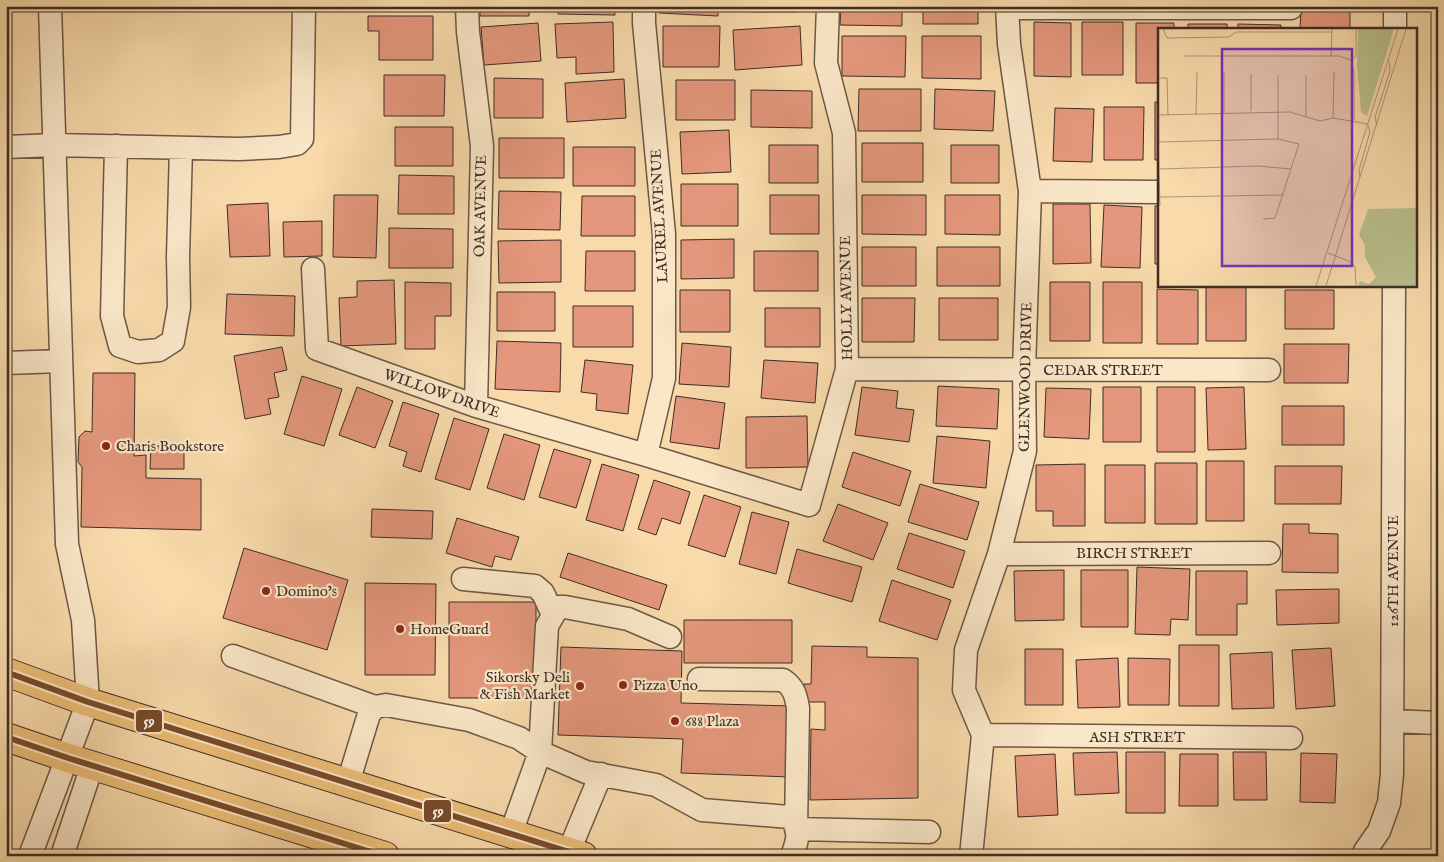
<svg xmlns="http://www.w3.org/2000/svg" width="1444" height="862" font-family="'IM FELL English',serif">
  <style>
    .building { fill: #e4977c; stroke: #3e2d26 }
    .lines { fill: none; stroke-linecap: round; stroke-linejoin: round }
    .minor-casing { stroke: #6c5847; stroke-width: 25 }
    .major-casing { stroke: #3e2d26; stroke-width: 30 }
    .minor { stroke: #fae7c8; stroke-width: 22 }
    .major { stroke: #ecbd76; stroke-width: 28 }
    .bus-1-casing { stroke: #fae7c8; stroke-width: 10 }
    .bus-1 { stroke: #7a4b2a; stroke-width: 6 }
    .poi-dot { fill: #8f2418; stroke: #fae7c8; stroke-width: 2 }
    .labels { text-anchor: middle; stroke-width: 4.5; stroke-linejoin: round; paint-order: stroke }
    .street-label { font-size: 15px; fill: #3e2d26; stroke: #fae7c8 }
    .poi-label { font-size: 15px; fill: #3e2d26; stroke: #fae7c8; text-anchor: start }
    .inset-road { fill: none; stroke: #ae9576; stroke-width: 1 }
    .view { fill: #7b2cbf; fill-opacity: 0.15; stroke: #7b2cbf; stroke-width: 2.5 }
    .inset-edge { fill: none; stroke: #3e2d26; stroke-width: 2.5 }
    .line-badge { stroke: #fae7c8; stroke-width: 2 }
    .badge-label { font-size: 14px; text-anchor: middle; font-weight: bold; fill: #fff }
  </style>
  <rect width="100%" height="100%" fill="#f8daab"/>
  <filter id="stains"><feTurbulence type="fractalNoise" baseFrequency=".004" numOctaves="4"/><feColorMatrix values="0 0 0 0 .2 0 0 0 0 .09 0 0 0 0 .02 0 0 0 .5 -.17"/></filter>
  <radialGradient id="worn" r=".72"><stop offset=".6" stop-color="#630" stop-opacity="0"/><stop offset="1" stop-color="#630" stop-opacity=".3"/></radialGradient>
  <!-- building -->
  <path class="building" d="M480 6H529V16H480Z
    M558 6H615V15L558 14Z
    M659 6H718V16L659 13Z
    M752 6H797V12H752Z
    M841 6H902V26L840 25Z
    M923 6H978V24H923Z
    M1301 9H1350V29H1300Z
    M368 16H433V60H379V31H368Z
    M613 22 614 72 576 74V57L557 58 555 24Z
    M1034 22 1071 23V77L1034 76Z
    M1082 22H1123V75H1082Z
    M538 23 541 61 484 65 481 27Z
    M1136 23H1174V29H1159V83H1136Z
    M1188 24H1227V29H1188Z
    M1238 24 1281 25V29H1238Z
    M663 26H720L719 67H663Z
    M800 26 802 65 735 70 733 30Z
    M842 36H906L905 77 842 76Z
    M922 36H981V79L922 78Z
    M384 75H445L444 116H384Z
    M494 78 543 79V118H494Z
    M624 79 626 118 567 122 565 83Z
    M676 80H735V120H676Z
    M859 89H921V131H858Z
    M935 89 995 91 993 131 934 129Z
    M751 90 812 91V128L751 127Z
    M1155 102H1159V160H1155Z
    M1104 107H1144L1143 160H1104Z
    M1055 108 1094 109 1092 162 1053 161Z
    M395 127H453V166H395Z
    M729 130 731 172 682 174 680 132Z
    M499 138H564V178H499Z
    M862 143H923V182H862Z
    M769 145H818V183H769Z
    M951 145H999V183H951Z
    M573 147H635V186H573Z
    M399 175 454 176V214H398Z
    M681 184H738V226H681Z
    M499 191 561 192 560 230 498 229Z
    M334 195H378L376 258 333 257Z
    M770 195H819V234H770Z
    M862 195H926V235L862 234Z
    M945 195H1000V235L945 234Z
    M582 196H635V236H581Z
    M268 203 270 256 230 257 227 205Z
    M1053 204H1090L1091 263 1053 264Z
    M1104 205 1142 207 1140 268 1101 267Z
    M1155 206H1159V264H1155Z
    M322 221V256L284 257 283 222Z
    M389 228 453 229V268H389Z
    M734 239V278L681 279V240Z
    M561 240V282L499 283 498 241Z
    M862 247H916V286H862Z
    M937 247H1000V286H937Z
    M586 251H635V291H585Z
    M754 251H818V291H754Z
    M394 280 396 344 341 346 339 298 357 297V281Z
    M405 282 451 283V316H435V349H405Z
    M1050 282H1090V341H1050Z
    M1103 282H1142V343H1103Z
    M1206 285H1246V341H1206Z
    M1157 289 1198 290V344H1157Z
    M680 290H730V332H680Z
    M1285 290H1334V329H1285Z
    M497 292H555V331H497Z
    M227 294 295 296 294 336 225 334Z
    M862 298H915L914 342H862Z
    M939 298H998V340H939Z
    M573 306H633V347H573Z
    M765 308H820V347H765Z
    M497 341 561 343 560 392 495 389Z
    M682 343 731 347 729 387 679 384Z
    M1284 344H1349L1348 383H1284Z
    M282 347 287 370 274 373 279 397 268 399 271 414 245 419 234 356Z
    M585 360 633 365 628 414 596 410 597 394 581 392Z
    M764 360 818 363 815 403 761 398Z
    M93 373H135L134 456 146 455V478L201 479V530L81 527 82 467 78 462 79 437 85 431 92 432Z
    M302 376 342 389 324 446 284 434Z
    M938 386 999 389 997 429 936 426Z
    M357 387 393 401 375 448 339 435Z
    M862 387 898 391 896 408 914 410 909 442 855 435Z
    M1103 387H1141V442H1103Z
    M1157 387H1195V452H1157Z
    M1244 387 1246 449 1208 450 1206 388Z
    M1046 388 1091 389 1089 439 1044 437Z
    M676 396 725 403 719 449 670 442Z
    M403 402 439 414 421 472 403 466 407 452 389 446Z
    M1282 406H1344V445H1282Z
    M807 416 808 467 746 468V417Z
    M454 418 489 429 470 490 435 479Z
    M504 434 540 445 524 500 487 488Z
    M937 436 990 441 986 488 933 483Z
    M151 446H184V469H150Z
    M554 449 591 460 576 508 539 497Z
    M853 452 911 471 900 506 842 487Z
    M1206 461H1244V521H1206Z
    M1155 463H1197V524H1155Z
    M602 464 639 475 623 531 586 520Z
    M1085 464V526H1053V511H1036V465Z
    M1105 465H1145V523H1105Z
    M1275 466H1342L1341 504H1275Z
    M654 480 690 492 680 524 662 518 656 535 638 529Z
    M920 484 979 502 967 540 908 522Z
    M704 495 741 507 725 557 688 545Z
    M838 504 888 523 873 560 823 541Z
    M372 509 433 511 432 539 371 537Z
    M752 512 789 522 776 574 739 564Z
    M457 518 519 537 511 560 495 556 492 567 446 553Z
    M1283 524H1309V533L1338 534V573L1282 572Z
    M909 533 965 551 953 588 897 569Z
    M244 548 348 580 327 650 223 618Z
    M797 549 862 567 852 602 788 583Z
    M568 553 667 585 659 610 560 577Z
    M1137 567 1190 569 1188 620 1171 619 1170 635 1135 634Z
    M1064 570V620L1015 621 1014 571Z
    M1081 570H1128V627H1081Z
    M1196 571H1247V604H1237V635H1196Z
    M892 580 951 600 937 640 879 621Z
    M365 583 436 584 435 675H365Z
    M1339 589V623L1277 625 1276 590Z
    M449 602H536V698H449Z
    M684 620H792V663H684Z
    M1179 645H1219V706H1179Z
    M812 646 867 647V657L918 658V798L810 800 811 729 825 730V702H804V684H811Z
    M561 647 682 651 681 703 792 706 790 777 681 773 683 739 558 735Z
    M1331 648 1335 706 1296 709 1292 650Z
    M1025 649H1063V705H1025Z
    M1272 652 1274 708 1232 709 1230 654Z
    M1118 658 1120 707 1078 708 1076 660Z
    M1128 658 1170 659 1169 705H1128Z
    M1117 752 1119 793 1075 795 1073 753Z
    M1126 752H1165V813H1126Z
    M1233 752H1266L1267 800H1234Z
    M1301 753 1337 754 1335 803 1300 802Z
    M1055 754 1058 815 1018 817 1015 756Z
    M1180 754H1218V806H1179Z"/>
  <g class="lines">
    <!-- minor casing -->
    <g class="minor-casing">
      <path id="minor" d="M467 6 468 32 482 146 476 406
        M644 6V23L664 234V378L646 455
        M1007 8H1291
        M1395 29V6
        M116 146 112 316 120 346 138 352 159 350 173 341 179 307 178 257 181 148
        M6 147 54 145 239 149 279 147 297 144 302 139 304 6
        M1030 191 1159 192
        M313 269 317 349 476 406 646 455 809 505 847 369 844 133 826 63 828 6
        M6 363 61 361
        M847 369 1269 370
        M999 554 1269 553
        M463 579 535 586 543 593 553 615
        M233 656 375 707
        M699 679 783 680C794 687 796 696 798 708L796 829 929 832
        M1393 721 1438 723
        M983 735 1291 738
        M348 783 369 714 375 707 386 705 469 720 519 738 540 752 586 772 656 785 702 810 789 817C802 828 797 843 792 856
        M511 833 540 752 547 626 558 607H565L628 619 670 637
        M569 851 601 774
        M1365 851 1379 831 1389 803 1392 774 1394 285
        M30 856 88 702 83 620 67 544 50 6
        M62 856 92 766
        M971 856 983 735 964 690 966 650 999 554 1025 451 1024 370 1030 191 1009 44 1007 6"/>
    </g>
    <!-- major casing -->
    <g class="major-casing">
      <path id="major" d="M6 672 88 702 583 856
        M6 737 68 758 385 856"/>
    </g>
    <!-- minor -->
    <use href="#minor" class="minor"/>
    <!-- major -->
    <use href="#major" class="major"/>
    <!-- bus-1 casing -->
    <g class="bus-1-casing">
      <path id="bus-1" d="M6 672 88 702 582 856
        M6 737 68 758 384 856"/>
    </g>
    <!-- bus-1 -->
    <use href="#bus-1" class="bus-1"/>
  </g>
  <!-- markers -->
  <g class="poi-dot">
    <circle cx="106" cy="446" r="5"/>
    <circle cx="266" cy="591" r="5"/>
    <circle cx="400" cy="629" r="5"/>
    <circle cx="623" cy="685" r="5"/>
    <circle cx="580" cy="686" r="5"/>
    <circle cx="675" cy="721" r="5"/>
  </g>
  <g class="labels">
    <!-- street labels -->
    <g class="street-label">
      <text transform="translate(480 206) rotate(-89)" y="5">OAK AVENUE</text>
      <text transform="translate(659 216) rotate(-93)" y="5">LAUREL AVENUE</text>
      <text transform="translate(846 298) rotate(-91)" y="5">HOLLY AVENUE</text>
      <text x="1103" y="375">CEDAR STREET</text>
      <text transform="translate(1025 377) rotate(-89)" y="5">GLENWOOD DRIVE</text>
      <text transform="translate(442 393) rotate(19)" y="5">WILLOW DRIVE</text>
      <text x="1134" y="558">BIRCH STREET</text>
      <text transform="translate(1393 571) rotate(-90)" y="5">126TH AVENUE</text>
      <text x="1137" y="742">ASH STREET</text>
    </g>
    <!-- poi labels -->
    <g class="poi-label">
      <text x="116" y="451">Charis Bookstore</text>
      <text x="276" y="596">Domino's</text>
      <text x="410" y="634">HomeGuard</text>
      <text x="570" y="682" text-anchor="end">Sikorsky Deli<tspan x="570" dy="17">&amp; Fish Market</tspan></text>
      <text x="633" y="690">Pizza Uno</text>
      <text x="685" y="726">688 Plaza</text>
    </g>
  </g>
  <!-- overview -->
  <g transform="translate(1158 28)">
    <rect width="259" height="259" fill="#f8daab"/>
    <path d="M200 1H236L209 88 203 84 199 38ZM259 180V258H200L202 253 211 256 218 249 207 229V217L201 207 210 181Z" fill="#b9c08c"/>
    <path class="inset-road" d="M5 1 9 10 71 9 78 4M78 4H174M26 28H181L193 32M173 28 174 1M66 44V86M148 47V88M0 50H9L10 87M93 83V46M0 87 132 84 162 93 175 90 210 96M38 87 39 44M175 90 176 44M196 92V45L193 32 198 28V1M219 98 217 89 232 43 231 32M120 111V47M0 114 120 111 141 116 117 190 105 191M0 114 2 178M2 141 100 138 133 141M202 149 201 142 212 104 210 97M2 169 126 167M170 225 193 234 197 239 198 258M158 258 240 1M168 258 248 1"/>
    <path class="view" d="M64 21H194V238H64Z"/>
    <rect width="259" height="259" class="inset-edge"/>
  </g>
  <g class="line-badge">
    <rect x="135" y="709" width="28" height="24" rx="5" fill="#7a4b2a"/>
    <rect x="423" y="799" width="29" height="24" rx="5" fill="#7a4b2a"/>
  </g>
  <g class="badge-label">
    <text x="149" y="726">59</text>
    <text x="438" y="816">59</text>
  </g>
  <!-- margin -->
  <rect width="1444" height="862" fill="none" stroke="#f8daab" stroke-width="25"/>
  <rect x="8" y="8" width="1429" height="847" fill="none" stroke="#3e2d26" stroke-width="2.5"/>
  <rect x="12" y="12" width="1419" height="837" fill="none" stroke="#3e2d26"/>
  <rect width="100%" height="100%" filter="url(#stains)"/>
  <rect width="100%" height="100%" fill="url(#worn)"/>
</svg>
